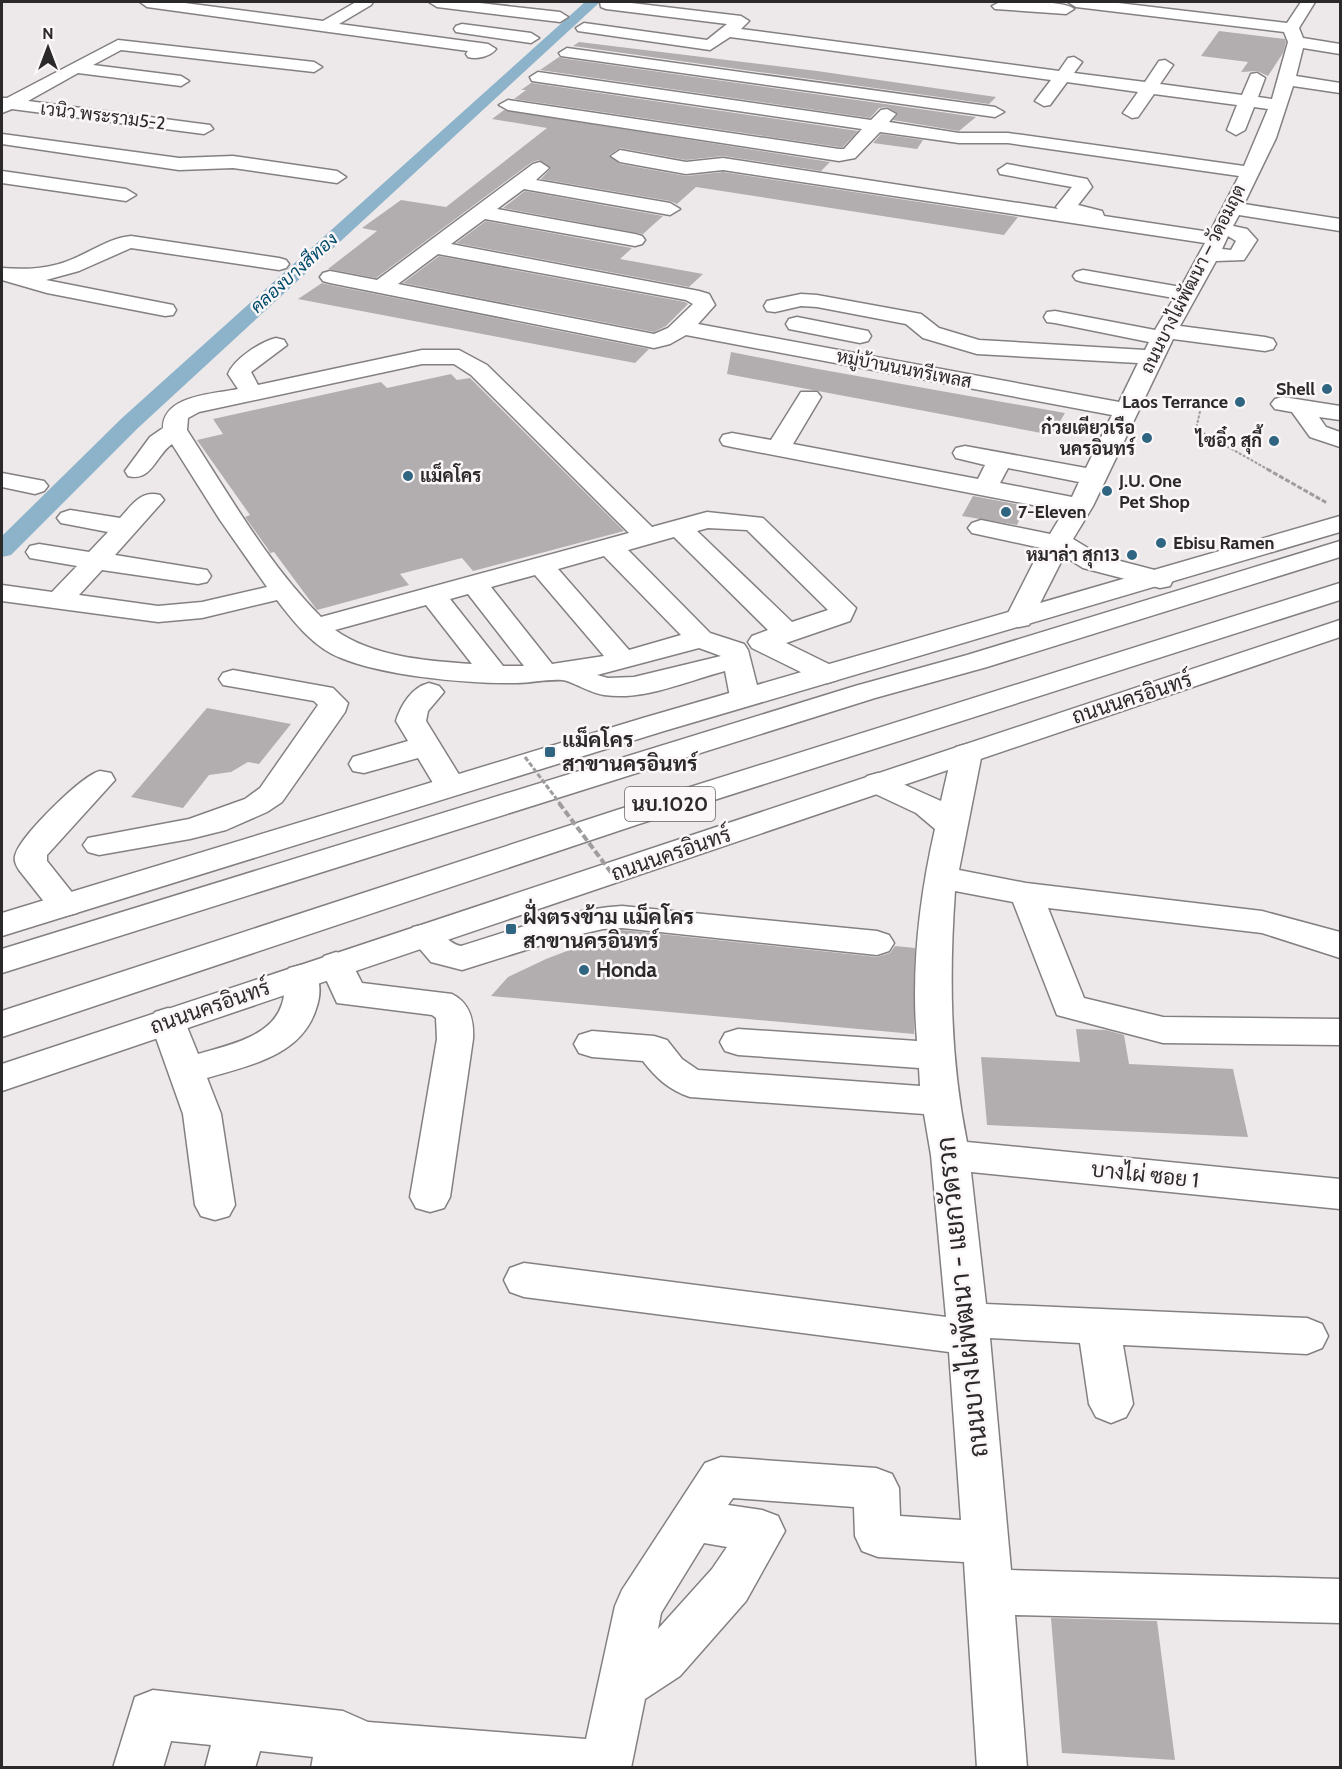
<svg xmlns="http://www.w3.org/2000/svg" width="1342" height="1769" font-family="Cabin,Sarabun,sans-serif">
  <style>
    .lines { fill: none; stroke-linecap: round; stroke-linejoin: round }
    .canal { fill: #8cb3c9; fill-rule: evenodd }
    .building { fill: #b2aeaf }
    .minor-casing { stroke: #848081; stroke-width: 3 }
    .major-casing { stroke: #848081; stroke-width: 3 }
    .path-far1 { stroke: #9f9c9c; stroke-width: 2; stroke-dasharray: 3 1.5; stroke-linecap: butt }
    .path { stroke: #9f9c9c; stroke-width: 3; stroke-dasharray: 5 2; stroke-linecap: butt }
    .minor { fill: #fff; fill-rule: evenodd }
    .major { fill: #fff; fill-rule: evenodd }
    .path-bridge-far1 { stroke: #9f9c9c; stroke-width: 3; stroke-dasharray: 5 2; stroke-linecap: butt }
    .path-bridge { stroke: #9f9c9c; stroke-width: 4; stroke-dasharray: 7 3; stroke-linecap: butt }
    .poi-dot { fill: #2f6580; stroke: #fbf6f7; stroke-width: 2 }
    .labels { text-anchor: middle; stroke-width: 5; stroke-linejoin: round; paint-order: stroke }
    .far-street-label { font-size: 18px; fill: #2b2929; stroke: #fbf6f7 }
    .far-water-label { font-size: 18px; font-style: italic; fill: #004c6b; stroke: #fbf6f7 }
    .far-poi-label { font-size: 18px; font-weight: bold; fill: #2b2929; stroke: #fbf6f7; text-anchor: end }
    .shield { fill: #fbf6f7; stroke: #696667; stroke-width: 1.5 }
    .shield-label { font-size: 20px; font-weight: bold; fill: #2b2929 }
    .street-label { font-size: 21px; fill: #2b2929; stroke: #fbf6f7 }
    .poi-label { font-size: 21px; font-weight: bold; fill: #2b2929; stroke: #fbf6f7; text-anchor: start }
    .near-street-label { font-size: 26px; fill: #2b2929; stroke: #fbf6f7 }
  </style>
  <rect width="100%" height="100%" fill="#ede9ea"/>
  <g class="lines">
    <!-- canal -->
    <path class="canal" d="M585 2H600L138 428 11 555 2 557V536L122 418Z"/>
  </g>
  <!-- building -->
  <path class="building" d="M1219 31 1285 39 1286 42 1283 53 1268 76 1257 71 1241 72 1248 62 1201 56Z
    M579 42 817 71 996 97 989 104 573 46Z
    M559 57 561 58 976 117 959 131 893 120 898 114 887 107 879 108 870 118 540 70Z
    M531 83H532L858 131 843 147H839L514 99 526 90H521Z
    M504 110 830 162 821 171 723 156 686 160 620 148 609 155 620 164 686 176 723 172 1018 217 1004 235 696 187 677 204 670 201 541 179 551 168 539 160 532 162 376 278 328 269 377 231 362 228 401 200 446 207 547 128 492 119Z
    M881 134 923 140 917 149 873 143Z
    M525 191 663 216 643 234 503 208Z
    M486 221 632 248 620 259 703 274 689 287 456 243Z
    M439 256 685 302 688 304 666 326 654 332 403 283Z
    M322 283 330 285 649 349 635 363 298 299Z
    M731 352 818 369 1065 413 1052 435 727 374Z
    M451 374 457 380 470 378 624 531 473 571 462 558 400 574 409 585 317 610 274 552 270 553 268 549 245 517 250 515 197 440 223 434 213 419 381 382 387 388Z
    M973 496 1026 506 1017 525 962 516Z
    M207 708 291 724 259 764 248 762 231 772 209 775 183 808 131 797Z
    M622 930 877 957 890 953 895 946 915 948 914 1034 491 996 508 977 546 959Z
    M1076 1029 1106 1030 1124 1035 1129 1064 1233 1069 1248 1137 987 1125 981 1057 1080 1062Z
    M1051 1618 1157 1621 1175 1760 1062 1753Z"/>
  <g class="lines">
    <!-- minor casing -->
    <g class="minor-casing">
      <path id="minor" d="M140 2H177L323 21 356 2H373L371 5 339 24 488 44 496 49C491 56 477 60 468 57L466 54 468 51 147 7Z
        M429 2H471L560 12 568 17 560 22 437 7Z
        M600 2H623L741 16 749 21 741 29 1059 71 1068 58 1074 57 1082 62 1074 73 1145 82 1159 61 1165 60 1173 65 1160 84 1242 95 1251 74 1257 73 1265 78 1258 97 1272 99 1288 42 1284 32 1076 7 1068 2H1110L1287 23 1301 2H1315L1299 28 1303 38 1340 44V54L1303 48 1296 76 1340 83V93L1293 86 1276 138 1244 204 1340 219V231L1239 215 1233 226 1247 229 1257 240 1244 260 1216 261 1180 326 1265 337 1273 339 1276 344 1273 349 1265 351 1173 339 1093 506 1073 539 1101 556 1170 574 1173 580 1170 586 1160 588 1083 568 1064 556 1029 625 1019 627 1009 625 1005 619 1041 548 972 533 968 528 972 523 981 520 1050 534 1064 511 732 447 723 445 720 440 723 435 732 433 771 440 801 392H817L821 397 793 444 978 479 985 465 956 458 953 453 956 448 965 446 1086 468 1112 415 686 335 670 344 654 348 330 283 323 281 320 277 323 273 330 271 377 280 533 164 540 162 549 168 536 180 670 203 680 209 670 215 524 189 497 209 635 234 642 236 645 240 642 244 635 246 485 219 451 244 699 291 709 294 715 305 698 324 1119 402 1138 363 977 354 923 338 906 324 817 307 801 306 775 312 767 311 764 306 767 301 801 294 817 295 921 314 939 328 979 340 1145 350 1149 342 1055 323 1047 322 1044 317 1047 312 1055 311 1155 330 1174 298 1083 282 1076 280 1073 276 1076 272 1083 270 1181 287 1205 243 723 170 686 174 620 162 611 156 620 150 686 162 723 158 1058 209 1056 207 1072 187 1000 174 998 170 1007 164 1087 179 1092 187 1078 205 1102 211 1104 216 1210 232 1239 176 1008 143H959L880 132 855 158 839 161 508 110 499 105 508 100 839 149H844L862 129 532 81 530 77 538 72 871 120 881 110 887 109 896 114 889 122 959 133H1008L1244 166 1268 109 1254 107 1245 130 1236 135 1227 130 1237 105 1154 94 1138 117 1132 118 1123 113 1138 92 1067 82 1050 105 1044 106 1035 101 1051 80 730 37 710 50 578 31 576 28 584 23 707 40 727 24 606 9 601 7ZM1228 236 1236 241 1231 250 1222 249ZM438 254 686 300 693 304 668 328 654 334 398 284ZM1008 468 1079 482 1072 497 1000 483Z
        M1000 2C1016 2 1063 0 1074 9L1066 14 995 9 992 6Z
        M462 24 531 33 539 38 531 43 456 32 454 29 456 26Z
        M118 40 314 62 322 67 314 72 121 50 93 65 181 76 189 81 181 86 78 73 28 101 210 125 213 129 204 134 12 109 2 113V98H7Z
        M567 48 995 107 1004 112 995 117 561 56 559 53Z
        M2 134 179 158 233 156 337 171 346 177 337 183 233 168 179 170 2 144Z
        M2 171 126 189 136 195 126 201 2 183Z
        M131 236 279 258 286 260 289 264 286 268 279 270 131 248 79 271 46 280 173 305 176 310 173 315 165 316 47 293 2 280V268C27 270 51 269 75 258 94 250 110 238 131 236Z
        M797 317 868 331 871 336 868 341 860 343 789 329 786 324 789 319Z
        M276 338 284 340 287 345 251 372 258 385 422 350H459L487 365 652 527 707 512 763 518 856 608 850 621 786 643 837 668 841 674 837 680 827 683 817 680 752 648 748 642 752 636 768 630 674 537 628 550 710 633 744 644 748 650 760 697 755 703 745 706 735 703 730 697 725 671C687 681 644 701 604 695 590 693 572 681 562 680 547 679 531 683 516 683 468 684 385 676 341 658 314 648 294 622 277 600L202 618 158 622 2 601V585L52 592 77 566 30 558 26 552 30 546 39 544 89 552 108 532 61 523 57 518 61 513 70 510 120 518C132 505 141 490 160 495L164 500 115 555 207 570 211 576 207 582 198 584 102 570 79 595 158 606 202 602 267 587 220 520 172 444C155 456 152 482 128 476L125 471 150 437 163 428C163 395 214 394 238 389L228 374C234 359 260 342 276 338ZM422 364H454L471 375 629 533 321 617C267 563 228 493 187 430L188 418 199 412ZM708 528 747 530 828 610 792 622 697 531ZM604 556 681 635 629 650 558 569ZM535 575 604 656 552 664 491 587ZM468 594 524 666H503L450 599ZM426 605 472 664C427 661 373 657 335 630ZM699 648 721 656 634 677 608 678 597 675Z
        M1283 397 1340 406V420L1319 417 1326 427 1340 432V447L1310 437 1292 412 1275 409 1271 404 1275 399Z
        M2 473 44 481 48 486 44 491 35 494 2 487Z
        M233 670 333 688 348 703 345 712 282 802 267 812 226 830 190 839 99 855 88 852 83 845 88 838 189 819 245 799 260 788 318 705 314 701 223 685 219 679 223 673Z
        M429 683 439 686 444 692 428 711 426 721 466 786 461 793 450 796 439 793 418 758 364 773 353 771 349 764 353 757 408 741 396 721C401 705 412 687 429 683Z
        M967 744 978 747 982 753 959 870 1026 883 1262 911 1340 932V958L1262 933 1048 908 1084 998 1163 1017 1340 1019V1045L1163 1043 1057 1015 1013 902 955 891C949 976 950 1058 967 1142L1340 1179V1209L971 1172 986 1304 1307 1318 1322 1324 1328 1336 1322 1348 1307 1354 1123 1345 1133 1404 1126 1417 1111 1423 1096 1417 1089 1404 1080 1343 990 1338 1011 1570 1340 1579V1623L1015 1615 1027 1768H977L964 1562 878 1557 862 1551 855 1536 854 1507 733 1498 728 1505 762 1510 778 1516 785 1531 746 1601 680 1676 645 1699 631 1768H311L313 1757 260 1751 255 1768H205L211 1745 171 1741 163 1768H113L135 1697 153 1690 343 1711 368 1722 586 1739 615 1606 622 1590 705 1463 721 1457 876 1468 892 1474 899 1488 900 1516 961 1520 949 1352 524 1297 510 1292 504 1280 510 1268 524 1263 946 1317 931 1155 924 1114 690 1097C669 1090 656 1078 643 1061L592 1057 579 1053 574 1044 579 1035 592 1031 654 1036 667 1040 682 1059 698 1070 920 1086 919 1068 738 1055 725 1051 720 1042 725 1033 738 1029 917 1041C911 970 919 899 935 829L916 813 867 790 863 783 867 776 878 773 941 801 952 753 956 747ZM704 1543 727 1547 712 1569 658 1629 661 1613Z
        M100 771 111 773 115 780 47 855V861L82 905 77 913 65 916 53 913 19 870C16 865 13 860 16 853 23 834 82 775 100 771Z
        M622 906 877 931 889 935 894 943 889 951 877 955 622 928 603 929 564 938 462 970 431 962 408 935 413 927C443 918 439 941 461 946 514 930 567 909 622 906Z
        M336 952 348 956 362 983 452 994C470 1003 474 1020 473 1039L450 1197 444 1208 430 1212 416 1208 410 1197 437 1039 436 1018 432 1015 337 1003 319 964 324 956Z
        M301 965 313 968C321 980 321 995 316 1009 301 1056 250 1065 207 1078L221 1114 235 1205 229 1216 215 1220 201 1216 195 1205 183 1114 150 1021 155 1012 168 1008 181 1012 198 1054C228 1045 272 1037 282 1004 287 991 281 981 289 968Z"/>
    </g>
    <!-- major casing -->
    <g class="major-casing">
      <path id="major" d="M1340 516V532L664 731 2 936V913L643 718Z
        M1340 541V557L987 667 875 698 2 973V949L855 686 967 655Z
        M1340 583V600L639 824 2 1037V1011L617 810Z
        M1340 620V637L2 1091V1064Z"/>
    </g>
    <!-- path-far1 -->
    <path class="path-far1" d="M1161 399 1201 407 1196 429 1269 470"/>
    <!-- path -->
    <path class="path" d="M1267 469 1327 503"/>
    <!-- minor -->
    <use href="#minor" class="minor"/>
    <!-- major -->
    <use href="#major" class="major"/>
    <!-- path-bridge-far1 -->
    <path class="path-bridge-far1" d="M525 757 561 805"/>
    <!-- path-bridge -->
    <path class="path-bridge" d="M559 803 619 883"/>
  </g>
  <!-- markers -->
  <g class="poi-dot">
    <circle cx="1327" cy="389" r="6"/>
    <circle cx="1240" cy="402" r="6"/>
    <circle cx="1147" cy="438" r="6"/>
    <circle cx="1274" cy="441" r="6"/>
    <circle cx="408" cy="476" r="6"/>
    <circle cx="1107" cy="491" r="6"/>
    <circle cx="1006" cy="512" r="6"/>
    <circle cx="1161" cy="543" r="6"/>
    <circle cx="1132" cy="555" r="6"/>
    <rect x="544" y="746" width="12" height="12" rx="3"/>
    <rect x="505" y="923" width="12" height="12" rx="3"/>
    <circle cx="584" cy="970" r="6"/>
  </g>
  <g class="labels">
    <!-- far-street labels -->
    <g class="far-street-label">
      <text transform="translate(103 116) rotate(7)" y="6">เวนิว พระราม5-2</text>
      <text transform="translate(1193 279) rotate(-63)" y="6">ถนนบางไผ่พัฒนา – วัดอมฤต</text>
      <text transform="translate(904 369) rotate(11)" y="6">หมู่บ้านนนทรีเพลส</text>
    </g>
    <!-- far-water labels -->
    <g class="far-water-label">
      <text transform="translate(294 273) rotate(-42)" y="6">คลองบางสีทอง</text>
    </g>
    <!-- far-poi labels -->
    <g class="far-poi-label">
      <text x="1315" y="395">Shell</text>
      <text x="1228" y="408">Laos Terrance</text>
      <text x="1135" y="434">ก๋วยเตียวเรือ<tspan x="1135" dy="21">นครอินทร์</tspan></text>
      <text x="1262" y="447">ไซอิ๋ว สุกี้</text>
      <text x="420" y="482" text-anchor="start">แม็คโคร</text>
      <text x="1119" y="487" text-anchor="start">J.U. One<tspan x="1119" dy="21">Pet Shop</tspan></text>
      <text x="1018" y="518" text-anchor="start">7-Eleven</text>
      <text x="1173" y="549" text-anchor="start">Ebisu Ramen</text>
      <text x="1120" y="561">หมาล่า สุก13</text>
    </g>
    <!-- shield labels -->
    <rect class="shield" x="625" y="787" width="90" height="34" rx="4.5"/>
    <g class="shield-label">
      <text x="670" y="811">นบ.1020</text>
    </g>
    <!-- street labels -->
    <g class="street-label">
      <text transform="translate(1132 698) rotate(-18)" y="7">ถนนนครอินทร์</text>
      <text transform="translate(671 854) rotate(-19)" y="7">ถนนนครอินทร์</text>
      <text transform="translate(210 1007) rotate(-19)" y="7">ถนนนครอินทร์</text>
      <text transform="translate(1145 1175) rotate(6)" y="7">บางไผ่ ซอย 1</text>
    </g>
    <!-- poi labels -->
    <g class="poi-label">
      <text x="562" y="747">แม็คโคร<tspan x="562" dy="24">สาขานครอินทร์</tspan></text>
      <text x="523" y="924">ฝั่งตรงข้าม แม็คโคร<tspan x="523" dy="24">สาขานครอินทร์</tspan></text>
      <text x="596" y="977">Honda</text>
    </g>
    <!-- near-street labels -->
    <g class="near-street-label">
      <text transform="translate(962 1297) rotate(-96)" y="9">ถนนบางไผ่พัฒนา - แยกวัดรวก</text>
    </g>
  </g>
  <!-- border -->
  <rect width="1342" height="1769" fill="none" stroke="#2b2929" stroke-width="6"/>
  <!-- north arrow -->
  <g transform="translate(48 48)" stroke="#fbf6f7" stroke-width="4.5" paint-order="stroke">
  <path d="M0-4.5L10 22L0 15L-10 22Z" fill="#2b2929"/>
  <text y="-9" font-size="16" font-weight="bold" text-anchor="middle" fill="#2b2929">N</text>
  </g>
</svg>
